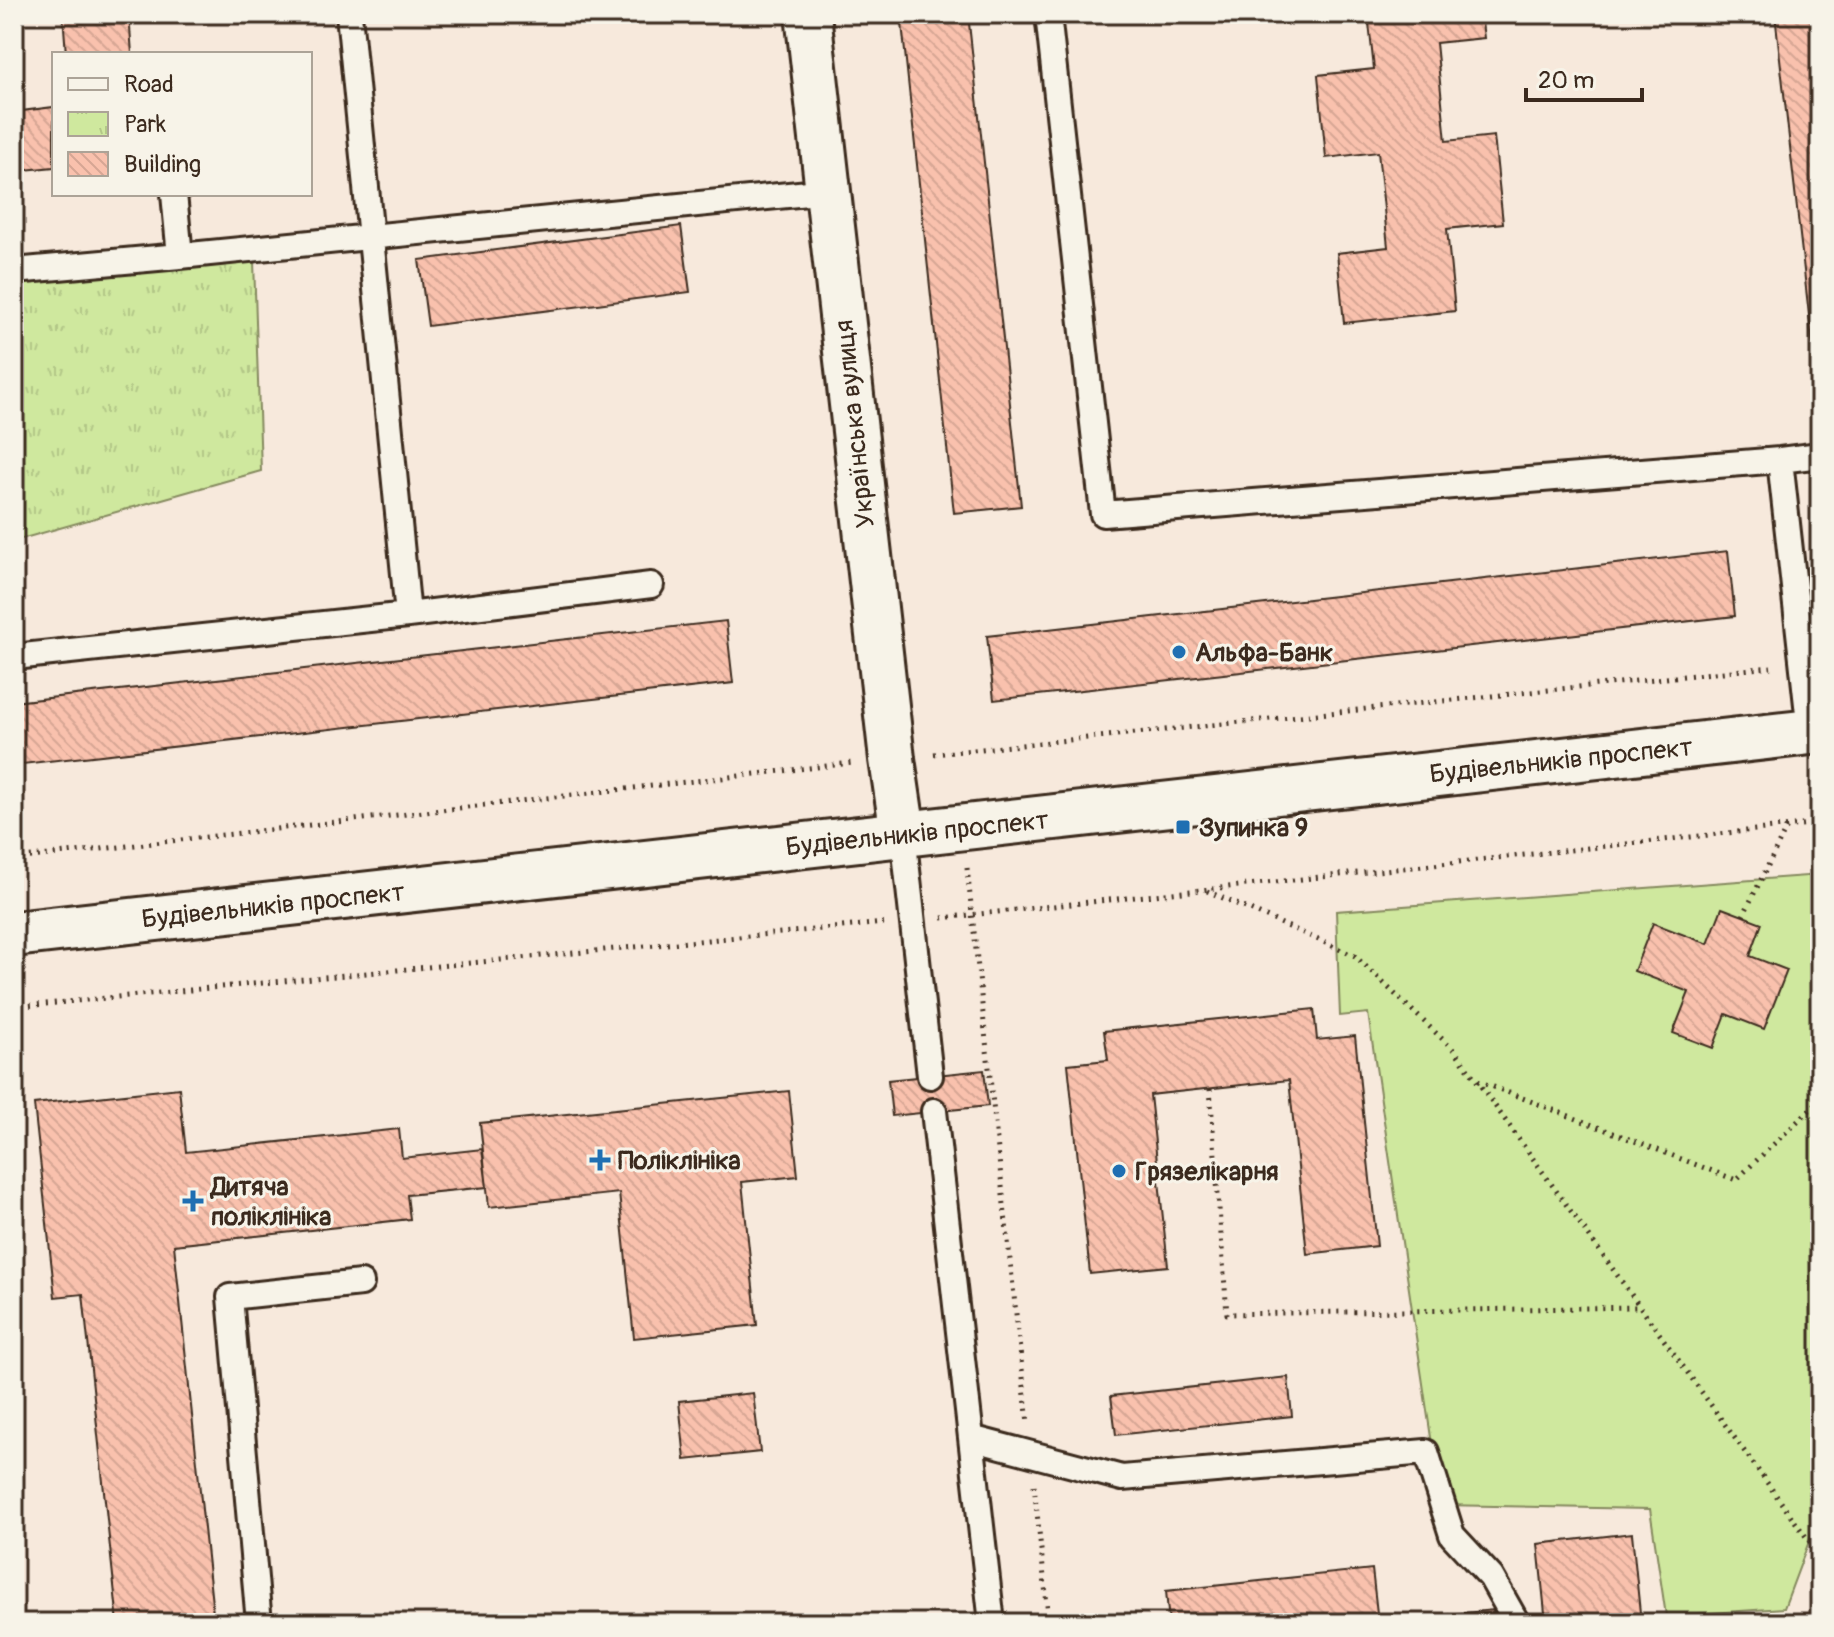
<svg xmlns="http://www.w3.org/2000/svg" width="1834" height="1637" font-family="Pangolin,sans-serif">
  <style>
    .green { fill: #cfe89e; stroke: #85895e; stroke-width: 2 }
    .park { fill: url(#park-tufts); stroke: #85895e; stroke-width: 2 }
    .building { fill: url(#building-back-hatch); stroke: #3b2a1e; stroke-width: 2 }
    .lines { fill: none; stroke-linecap: round; stroke-linejoin: round }
    .lane-casing { stroke: #3b2a1e; stroke-width: 30 }
    .secondary-casing { stroke: #3b2a1e; stroke-width: 50 }
    .path { stroke: #3b2a1e; stroke-width: 5; stroke-dasharray: 2 6; stroke-linecap: butt }
    .lane { stroke: #f7f3e8; stroke-width: 24 }
    .secondary { stroke: #f7f3e8; stroke-width: 44 }
    .poi-dot { fill: #1f6fb2; stroke: #f7f3e8; stroke-width: 3 }
    .labels { text-anchor: middle; stroke-width: 6; stroke-linejoin: round; paint-order: stroke }
    .street-label { font-size: 26px; fill: #3b2a1e; stroke: #f7f3e8 }
    .poi-label { font-size: 26px; font-weight: bold; fill: #3b2a1e; stroke: #f7f3e8; text-anchor: start }
  </style>
  <defs>
    <pattern id="park-tufts" width="24" height="20" patternUnits="userSpaceOnUse" patternTransform="scale(2)"><rect width="24" height="20" fill="#cfe89e"/><path d="M3 7l-1-3M5 7V3M7 7l1-3M15 17l-1-3M17 17v-4M19 17l1-3" fill="none" stroke="#b3c788"/></pattern>
    <pattern id="building-back-hatch" width="6" height="6" patternUnits="userSpaceOnUse" patternTransform="scale(2)"><rect width="6" height="6" fill="#f9c1ad"/><path d="M-1 5l2 2M0 0l6 6M5-1l2 2" fill="none" stroke="#d6a694"/></pattern>
  </defs>
  <rect width="100%" height="100%" fill="#f7e9dc"/>
  <filter id="ink" filterUnits="userSpaceOnUse"><feTurbulence type="fractalNoise" baseFrequency=".0125" numOctaves="2"/><feDisplacementMap in="SourceGraphic" scale="16" xChannelSelector="R" yChannelSelector="G"/><feConvolveMatrix kernelMatrix="1 2 1 2 8 2 1 2 1" color-interpolation-filters="sRGB"/></filter>
  <g filter="url(#ink)">
    <!-- green -->
    <path class="green" d="M1820 875V1512L1784 1608 1666 1616 1650 1509 1441 1505 1368 1013 1340 1016 1336 911Z"/>
    <!-- park -->
    <path class="park" d="M254 261 261 471 14 541V282Z"/>
    <!-- building -->
    <path class="building" d="M63 14H129L132 54H66Z
      M901 14H968L1021 506 954 513Z
      M1368 14H1481L1484 38 1436 43 1446 141 1494 136 1503 223 1447 229 1455 311 1344 323 1337 253 1388 247 1378 152 1326 158 1318 75 1374 69Z
      M1775 14H1820V367L1815 368Z
      M54 107V167L14 171V112Z
      M681 226 690 292 428 326 419 260Z
      M1728 551 1735 616 994 700 987 636Z
      M726 621 733 683 14 765V702Z
      M1722 908 1762 923 1750 956 1787 970 1764 1029 1726 1014 1713 1048 1673 1033 1689 992 1634 971 1653 923 1708 944Z
      M1314 1009 1317 1040 1355 1036 1377 1246 1307 1254 1289 1080 1150 1095 1168 1266 1090 1274 1068 1064 1108 1060 1104 1031Z
      M984 1070 988 1106 892 1116 888 1080Z
      M179 1088 186 1152 399 1129 402 1158 482 1149 487 1187 407 1195 410 1219 174 1245 214 1623H118L83 1294 55 1297 34 1104Z
      M789 1091 798 1176 742 1182 757 1325 634 1338 619 1193 489 1207 480 1123Z
      M1288 1377 1292 1416 1116 1435 1111 1396Z
      M753 1393 760 1452 685 1460 679 1401Z
      M1632 1533 1641 1623H1546L1538 1544Z
      M1372 1569 1378 1622 1493 1610 1494 1623H1169L1166 1591Z"/>
    <g class="lines">
      <!-- lane casing -->
      <g class="lane-casing">
        <path id="lane" d="M349 14 408 615
          M1048 14 1103 514 1780 460 1820 455
          M174 194 180 256
          M14 271 180 256 828 191
          M1780 460 1810 732
          M14 657 408 615 651 585
          M903 834 930 1076
          M934 1111 992 1623
          M971 1438 1122 1478 1426 1452 1452 1535 1491 1577 1517 1623
          M259 1623 230 1297 361 1283"/>
      </g>
      <!-- secondary casing -->
      <g class="secondary-casing">
        <path id="secondary" d="M808 14 892 759 903 834
          M14 934 1820 731"/>
      </g>
      <!-- path -->
      <path class="path" d="M934 754 1771 667
        M14 859 852 763
        M967 868 1028 1423
        M1207 891 1355 956 1456 1052 1820 1556
        M1743 916 1787 827
        M942 918 1820 823
        M14 1007 884 923
        M1478 1081 1736 1180 1820 1100
        M1210 1089 1227 1314 1639 1307
        M1034 1485 1049 1623"/>
      <!-- lane -->
      <use href="#lane" class="lane"/>
      <!-- secondary -->
      <use href="#secondary" class="secondary"/>
    </g>
  </g>
  <!-- markers -->
  <g class="poi-dot">
    <circle cx="1179" cy="652" r="8"/>
    <rect x="1175" y="819" width="16" height="16" rx="4"/>
    <path d="M596 1148h8v8h8v8h-8v8h-8v-8h-8v-8h8z"/>
    <circle cx="1119" cy="1171" r="8"/>
    <path d="M189 1189h8v8h8v8h-8v8h-8v-8h-8v-8h8z"/>
  </g>
  <g class="labels">
    <!-- street labels -->
    <g class="street-label">
      <text transform="translate(854 424) rotate(-96)" y="9">Українська вулиця</text>
      <text transform="translate(1561 760) rotate(-6)" y="9">Будівельників проспект</text>
      <text transform="translate(917 833) rotate(-6)" y="9">Будівельників проспект</text>
      <text transform="translate(273 905) rotate(-6)" y="9">Будівельників проспект</text>
    </g>
    <!-- poi labels -->
    <g class="poi-label">
      <text x="1195" y="661">Альфа-Банк</text>
      <text x="1199" y="836">Зупинка 9</text>
      <text x="618" y="1169">Поліклініка</text>
      <text x="1135" y="1180">Грязелікарня</text>
      <text x="211" y="1195">Дитяча<tspan x="211" dy="30">поліклініка</tspan></text>
    </g>
  </g>
  <!-- margin -->
  <rect width="1834" height="1637" fill="none" stroke="#f7f3e8" stroke-width="48"/>
  <rect x="24" y="24" width="1786" height="1589" fill="none" stroke="#3b2a1e" stroke-width="3" filter="url(#ink)"/>
  <!-- legend -->
  <rect x="52" y="52" width="260" height="144" fill="#f7f3e8" stroke="#aca397" stroke-width="2"/>
  <rect x="68" y="78" width="40" height="12" fill="#f7f3e8" stroke="#aca397" stroke-width="2"/>
  <text x="124" y="92" font-size="24" fill="#3b2a1e">Road</text>
  <rect x="68" y="112" width="40" height="24" fill="url(#park-tufts)" stroke="#aca397" stroke-width="2"/>
  <text x="124" y="132" font-size="24" fill="#3b2a1e">Park</text>
  <rect x="68" y="152" width="40" height="24" fill="url(#building-back-hatch)" stroke="#aca397" stroke-width="2"/>
  <text x="124" y="172" font-size="24" fill="#3b2a1e">Building</text>
  <!-- scale -->
  <path d="M1526 88v12h116v-12" fill="none" stroke="#3b2a1e" stroke-width="4"/>
  <text x="1538" y="88" font-size="24" fill="#3b2a1e" stroke="#f7f3e8" stroke-width="6" paint-order="stroke">20 m</text>
</svg>
